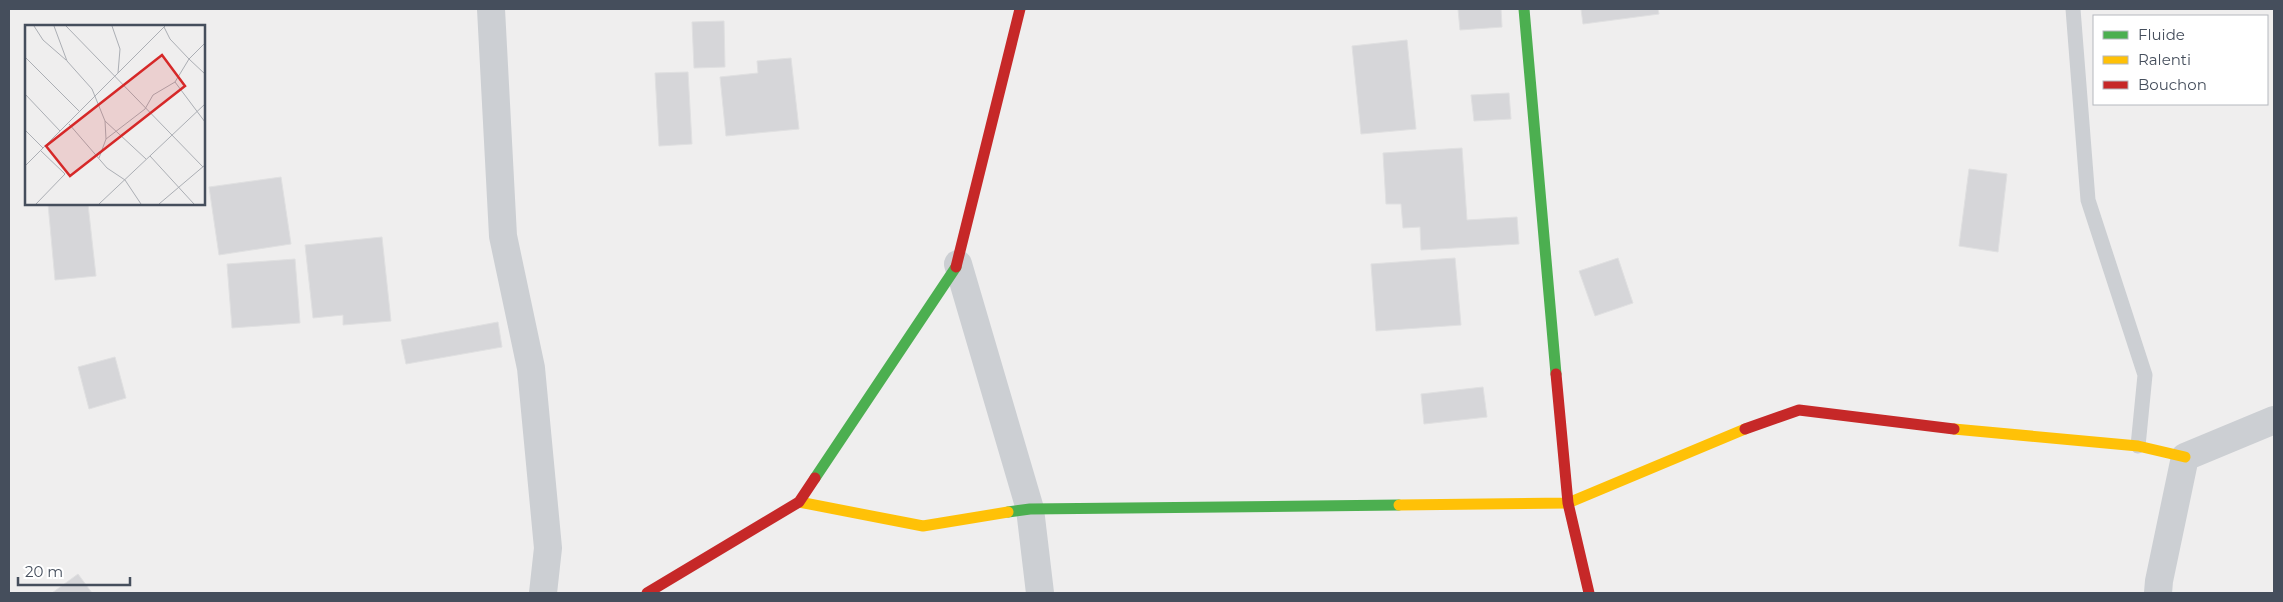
<svg xmlns="http://www.w3.org/2000/svg" width="2283" height="602" font-family="Montserrat,sans-serif">
  <style>
    .building { fill: #d6d6d9; stroke: #e0e0e1 }
    .lines { fill: none; stroke-linecap: round; stroke-linejoin: round }
    .lane { stroke: #cccfd3; stroke-width: 15 }
    .street { stroke: #cccfd3; stroke-width: 28 }
    .fast { stroke: #4caf50; stroke-width: 11 }
    .slow { stroke: #ffc107; stroke-width: 11 }
    .jam { stroke: #c62828; stroke-width: 11 }
    .inset-road { fill: none; stroke: #abaeb4; stroke-width: 1 }
    .view { fill: #d62828; fill-opacity: 0.15; stroke: #d62828; stroke-width: 2.5 }
    .inset-edge { fill: none; stroke: #454e5c; stroke-width: 2.5 }
  </style>
  <rect width="100%" height="100%" fill="#efeeee"/>
  <!-- building -->
  <path class="building" d="M1458 9H1501L1502 27 1460 30Z
    M1581 9H1658L1659 14 1583 24Z
    M724 21 725 67 694 68 692 22Z
    M1407 40 1416 129 1361 134 1352 46Z
    M791 58 799 129 726 136 720 77 758 73 757 61Z
    M688 72 692 144 659 146 655 73Z
    M1509 93 1511 119 1474 121 1471 95Z
    M1462 148 1467 220 1517 217 1519 244 1421 250 1420 227 1403 228 1401 204H1386L1383 153Z
    M1969 169 2007 174 1998 252 1959 246Z
    M281 177 291 244 219 255 209 187Z
    M48 204H88L96 276 55 280Z
    M382 237 391 321 343 325V315L313 318 305 245Z
    M1455 258 1461 325 1376 331 1371 264Z
    M1618 258 1633 303 1595 316 1579 271Z
    M295 259 300 323 232 328 227 264Z
    M498 322 502 347 406 364 401 340Z
    M115 357 126 398 89 409 78 367Z
    M1483 387 1487 417 1424 424 1421 394Z
    M78 574 92 593H52Z"/>
  <g class="lines">
    <!-- lane -->
    <path class="lane" d="M2073 9 2088 200 2145 375 2138 446"/>
    <!-- street -->
    <path class="street" d="M491 9 503 236 531 368 548 548 543 593
      M958 264 1030 509 1040 593
      M2158 593 2159 581 2185 457 2274 420"/>
    <!-- fast -->
    <path class="fast" d="M1524 9 1556 374
      M815 478 956 267
      M1008 512 1030 509 1399 505"/>
    <!-- slow -->
    <path class="slow" d="M1954 429 2138 446 2185 457
      M799 502 923 526 1008 512
      M1399 505 1568 503 1745 429"/>
    <!-- jam -->
    <path class="jam" d="M956 267 1020 9
      M1556 374 1568 503 1589 593
      M1745 429 1799 410 1954 429
      M647 593 799 502 815 478"/>
  </g>
  <!-- overview -->
  <g transform="translate(25 25)">
    <rect width="180" height="180" fill="#efeeee"/>
    <path class="inset-road" d="M9 1 18 15 41 35M29 1 42 36 67 64 80 96 81 114 74 133M41 1 178 142M87 1 95 24 93 48M139 2 145 14 164 34 150 57 180 97M180 18 164 34 180 49M0 32 55 87M0 69 35 106M80 96 121 134M44 99 82 143 100 155 116 179M0 105 18 123M81 114 120 84 128 70 150 57M125 131 169 179M0 141 140 1M11 179 40 149 15 125M74 179 180 79M134 179 180 140"/>
    <path class="view" d="M137 30 160 61 45 151 21 121Z"/>
    <rect width="180" height="180" class="inset-edge"/>
  </g>
  <!-- border -->
  <rect width="2283" height="602" fill="none" stroke="#454e5c" stroke-width="20"/>
  <!-- legend -->
  <rect x="2093" y="15" width="175" height="90" fill="#ffffff" stroke="#b5b8be"/>
  <rect x="2103" y="31" width="25" height="8" fill="#4caf50" stroke="#b5b8be"/>
  <text x="2138" y="40" font-size="15" fill="#454e5c">Fluide</text>
  <rect x="2103" y="56" width="25" height="8" fill="#ffc107" stroke="#b5b8be"/>
  <text x="2138" y="65" font-size="15" fill="#454e5c">Ralenti</text>
  <rect x="2103" y="81" width="25" height="8" fill="#c62828" stroke="#b5b8be"/>
  <text x="2138" y="90" font-size="15" fill="#454e5c">Bouchon</text>
  <!-- scale -->
  <path d="M18 577v8h112v-8" fill="none" stroke="#454e5c" stroke-width="2.5"/>
  <text x="25" y="577" font-size="15" fill="#454e5c" stroke="#ffffff" stroke-width="4" paint-order="stroke">20 m</text>
</svg>
